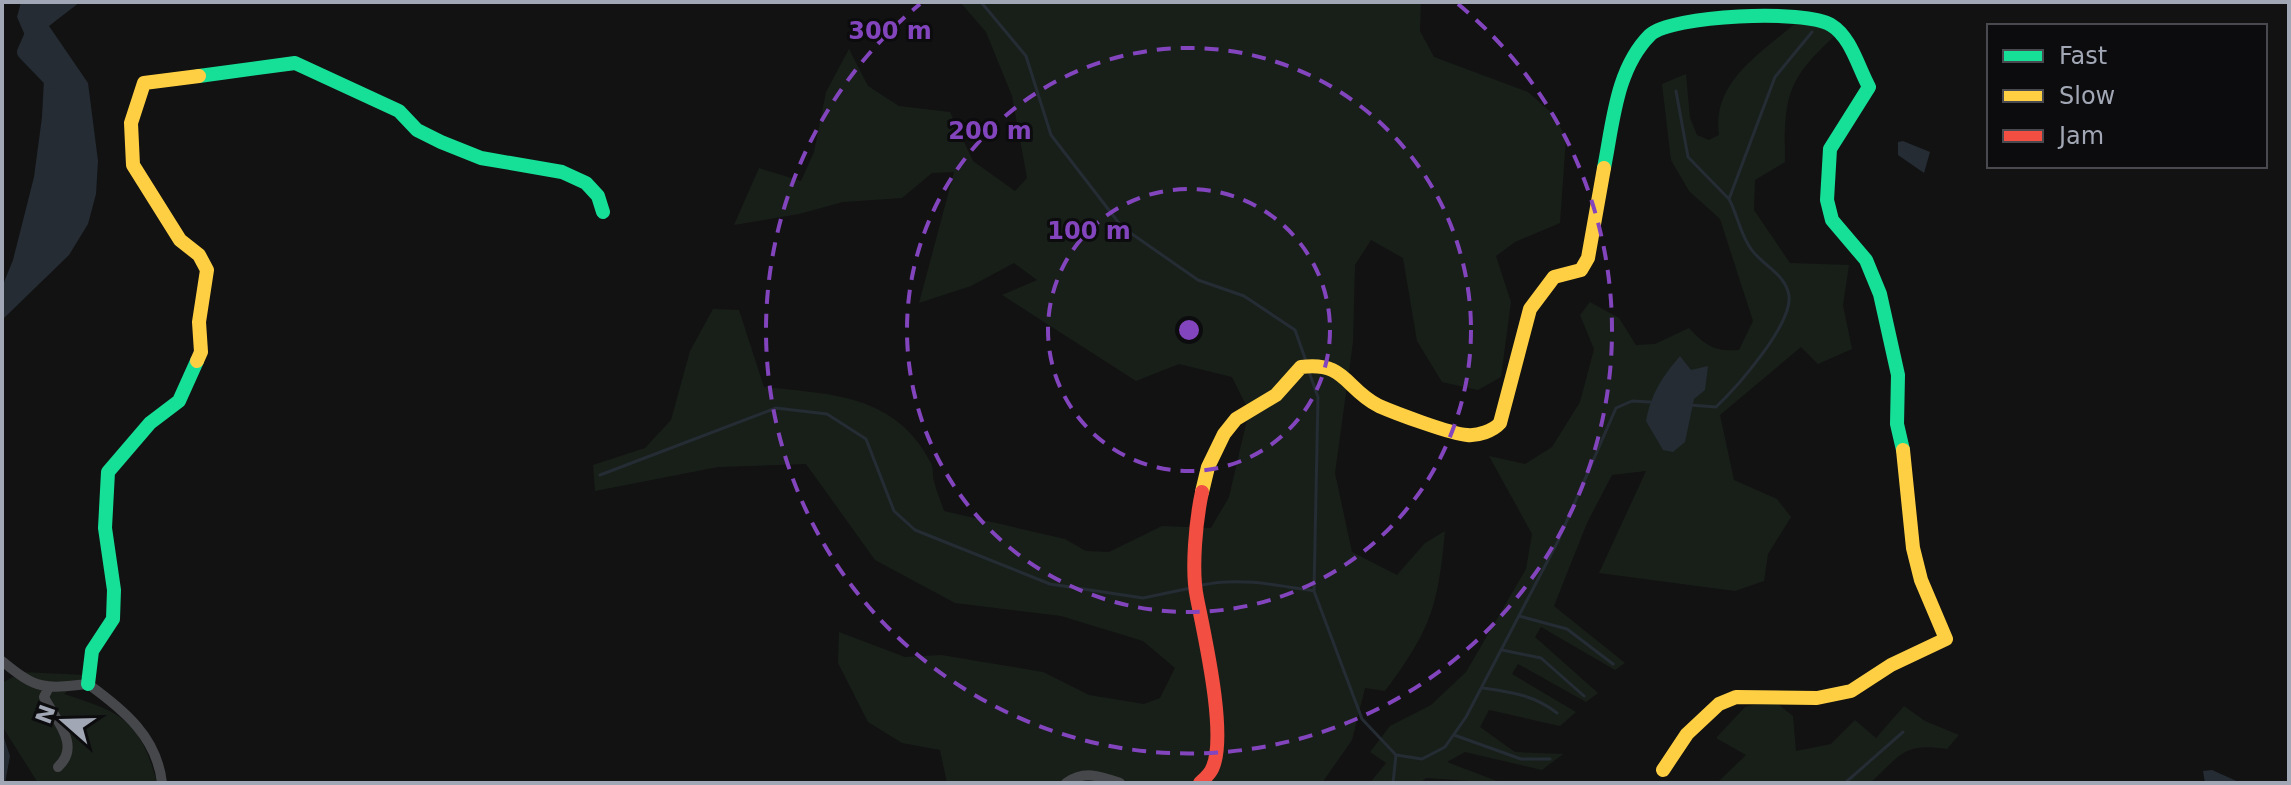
<svg xmlns="http://www.w3.org/2000/svg" width="2291" height="785" font-family="'DejaVu Sans',sans-serif">
  <style>
    .green { fill: #181f19 }
    .water { fill: #252c34 }
    .lines { fill: none; stroke-linecap: round; stroke-linejoin: round }
    .stream { stroke: #252c34; stroke-width: 3 }
    .river { stroke: #252c34; stroke-width: 16 }
    .street { stroke: #46474b; stroke-width: 10 }
    .fast { stroke: #16e098; stroke-width: 14 }
    .slow { stroke: #ffcf43; stroke-width: 14 }
    .jam { stroke: #f24e42; stroke-width: 14 }
    .ring { fill: none; stroke: #8345bd; stroke-width: 4; stroke-dasharray: 14 10 }
    .centre { fill: #8345bd; stroke: #0c0c0e; stroke-width: 4 }
    .ring-label { font-size: 24px; text-anchor: middle; font-weight: bold; fill: #8345bd; stroke: #0c0c0e; stroke-width: 6; stroke-linejoin: round; paint-order: stroke }
  </style>
  <rect width="100%" height="100%" fill="#121212"/>
  <!-- green -->
  <path class="green" d="M960 2H1421L1420 31 1434 57 1528 92 1554 115 1566 138 1560 223 1515 242 1496 256 1511 302 1501 377 1478 390 1442 382 1417 341 1403 258 1371 240 1355 265 1353 342 1335 473 1352 552 1397 575 1425 543 1445 531C1438 606 1431 630 1385 691L1365 688 1352 740 1322 783H947L940 750 902 743 868 722 838 663 839 632 905 657 941 655 1043 672 1089 695 1144 704 1160 698 1175 668 1143 641 1061 616 955 603 875 560 806 464 718 467 595 491 593 465 645 448 671 420 690 351 713 309 739 310 764 387C830 394 896 394 931 463 934 469 932 475 934 481 936 491 941 501 944 511L1065 539 1086 551 1109 552 1162 526 1211 528 1229 497 1249 411 1232 377 1179 364 1136 381 1002 295 1037 280 1014 263 971 286 919 303 954 172 932 173 902 198 843 202 799 214 734 225 759 168 801 181 814 152 826 92 849 49 868 86 899 106 950 112 973 161 1015 191 1027 178 1012 96 986 32Z
    M1800 19 1839 32C1787 79 1784 94 1785 162L1755 180 1754 210 1790 263 1849 265 1843 305 1852 349 1818 364 1801 347 1720 415 1734 480 1777 499 1791 517 1768 554 1764 581 1735 591 1599 573 1646 471 1612 475 1587 523 1554 606 1625 663 1615 670 1541 627 1535 637 1598 693 1586 702 1518 664 1512 674 1576 712 1560 726 1489 710 1480 727 1515 752 1563 754 1542 770 1465 752 1447 762 1502 783 1426 778 1420 783H1370L1386 763 1370 752 1390 726 1431 705 1466 672 1526 569 1532 534 1489 456 1525 464 1552 447 1580 402 1594 349 1580 315 1590 302 1619 318 1636 345 1655 344 1689 328C1705 345 1714 352 1739 350L1753 321 1720 219 1689 191 1671 160 1662 84 1686 74 1690 118 1697 135 1709 140 1719 135C1711 80 1764 52 1800 19Z
    M22 672 85 675 64 694C123 713 140 720 157 783H38L2 726V683Z
    M1773 700 1793 716 1796 751 1831 744 1855 720 1876 738 1904 706 1925 721 1959 735 1947 749C1903 742 1901 755 1870 783H1717L1746 755 1716 738 1745 707Z"/>
  <!-- water -->
  <path class="water" d="M21 2H80L49 26 88 83 98 161 96 194 88 224 69 255 2 320V287L13 260 34 177 42 117 44 79 17 17Z
    M1903 141 1930 152 1924 173 1898 155V142Z
    M1680 356 1691 370 1708 366 1705 390 1694 399 1685 442 1673 452 1663 450 1646 421C1651 394 1662 377 1680 356Z
    M2 732 10 756 5 783H2Z
    M2212 770 2241 783H2205L2203 771Z"/>
  <g class="lines">
    <!-- stream -->
    <path class="stream" d="M981 2 1026 56 1051 135 1122 227 1198 280 1244 296 1295 330 1306 361
      M1676 91 1688 157 1728 198
      M1309 372 1318 397 1314 591 1362 719 1396 755
      M1690 405 1716 407C1737 387 1792 325 1789 296 1786 274 1763 266 1751 249 1740 234 1738 216 1729 199L1775 77 1812 32
      M600 475 776 408 827 414 866 439 894 511 915 530 1050 584 1143 598 1191 588
      M1202 585C1239 577 1277 585 1314 591
      M1519 616 1567 629 1613 664
      M1502 650 1541 658 1584 696
      M1483 688C1511 692 1534 695 1557 713
      M1454 735 1521 759H1550
      M1393 783 1396 755 1422 759 1445 747 1466 717 1558 541 1616 408 1632 401 1650 402
      M1845 783 1903 732"/>
    <!-- river -->
    <path class="river" d="M53 2 45 7 25 52 53 81"/>
    <!-- street -->
    <path class="street" d="M2 661C37 690 44 689 88 684 124 710 157 737 162 783
      M48 689 44 697C55 720 82 745 58 767
      M1066 783C1084 770 1100 776 1120 783"/>
    <!-- fast -->
    <path class="fast" d="M199 76 295 63 399 111 417 130 441 142 481 158 562 172 586 183 598 196 603 212
      M1604 168C1613 123 1616 69 1650 35 1671 15 1806 9 1831 25 1851 37 1858 67 1869 87L1830 149 1827 200 1832 220 1866 260 1880 294 1898 375 1897 424 1903 450
      M88 684 92 651 113 619 114 590 105 528 108 472 150 423 179 401 197 361"/>
    <!-- slow -->
    <path class="slow" d="M197 361 201 352 199 322 207 270 199 255 180 240 133 165 131 123 144 83 199 76
      M1202 492 1208 467 1224 434 1236 419 1276 395 1301 367C1346 361 1345 389 1379 406 1395 413 1451 434 1467 435 1478 436 1493 431 1500 423L1530 309 1554 277 1581 270 1588 258 1604 168
      M1663 770 1687 734 1719 704 1736 697 1817 698 1851 691 1891 665 1946 639 1921 580 1913 548 1903 450"/>
    <!-- jam -->
    <path class="jam" d="M1200 783C1204 779 1210 774 1212 769 1228 737 1204 634 1197 598 1191 570 1196 520 1202 492"/>
  </g>
  <!-- distance rings -->
  <g class="ring">
    <circle cx="1189" cy="330" r="141"/>
    <circle cx="1189" cy="330" r="282"/>
    <path d="M1458 4A423 423 0 1 1 920 4"/>
  </g>
  <circle cx="1189" cy="330" r="12" class="centre"/>
  <g class="ring-label">
    <text x="890" y="39">300 m</text>
    <text x="990" y="139">200 m</text>
    <text x="1089" y="239">100 m</text>
  </g>
  <!-- border -->
  <rect width="2291" height="785" fill="none" stroke="#a1a7b4" stroke-width="8"/>
  <!-- legend -->
  <rect x="1987" y="24" width="280" height="144" fill="#0c0c0e" stroke="#484a50" stroke-width="2"/>
  <rect x="2003" y="50" width="40" height="12" fill="#16e098" stroke="#484a50" stroke-width="2"/>
  <text x="2059" y="64" font-size="24" fill="#a1a7b4">Fast</text>
  <rect x="2003" y="90" width="40" height="12" fill="#ffcf43" stroke="#484a50" stroke-width="2"/>
  <text x="2059" y="104" font-size="24" fill="#a1a7b4">Slow</text>
  <rect x="2003" y="130" width="40" height="12" fill="#f24e42" stroke="#484a50" stroke-width="2"/>
  <text x="2059" y="144" font-size="24" fill="#a1a7b4">Jam</text>
  <!-- north arrow -->
  <g transform="translate(64 721) rotate(290)" stroke="#0c0c0e" stroke-width="6" paint-order="stroke">
  <path d="M0-6L14 30L0 20L-14 30Z" fill="#a1a7b4"/>
  <text y="-12" font-size="22" font-weight="bold" text-anchor="middle" fill="#a1a7b4">N</text>
  </g>
</svg>
